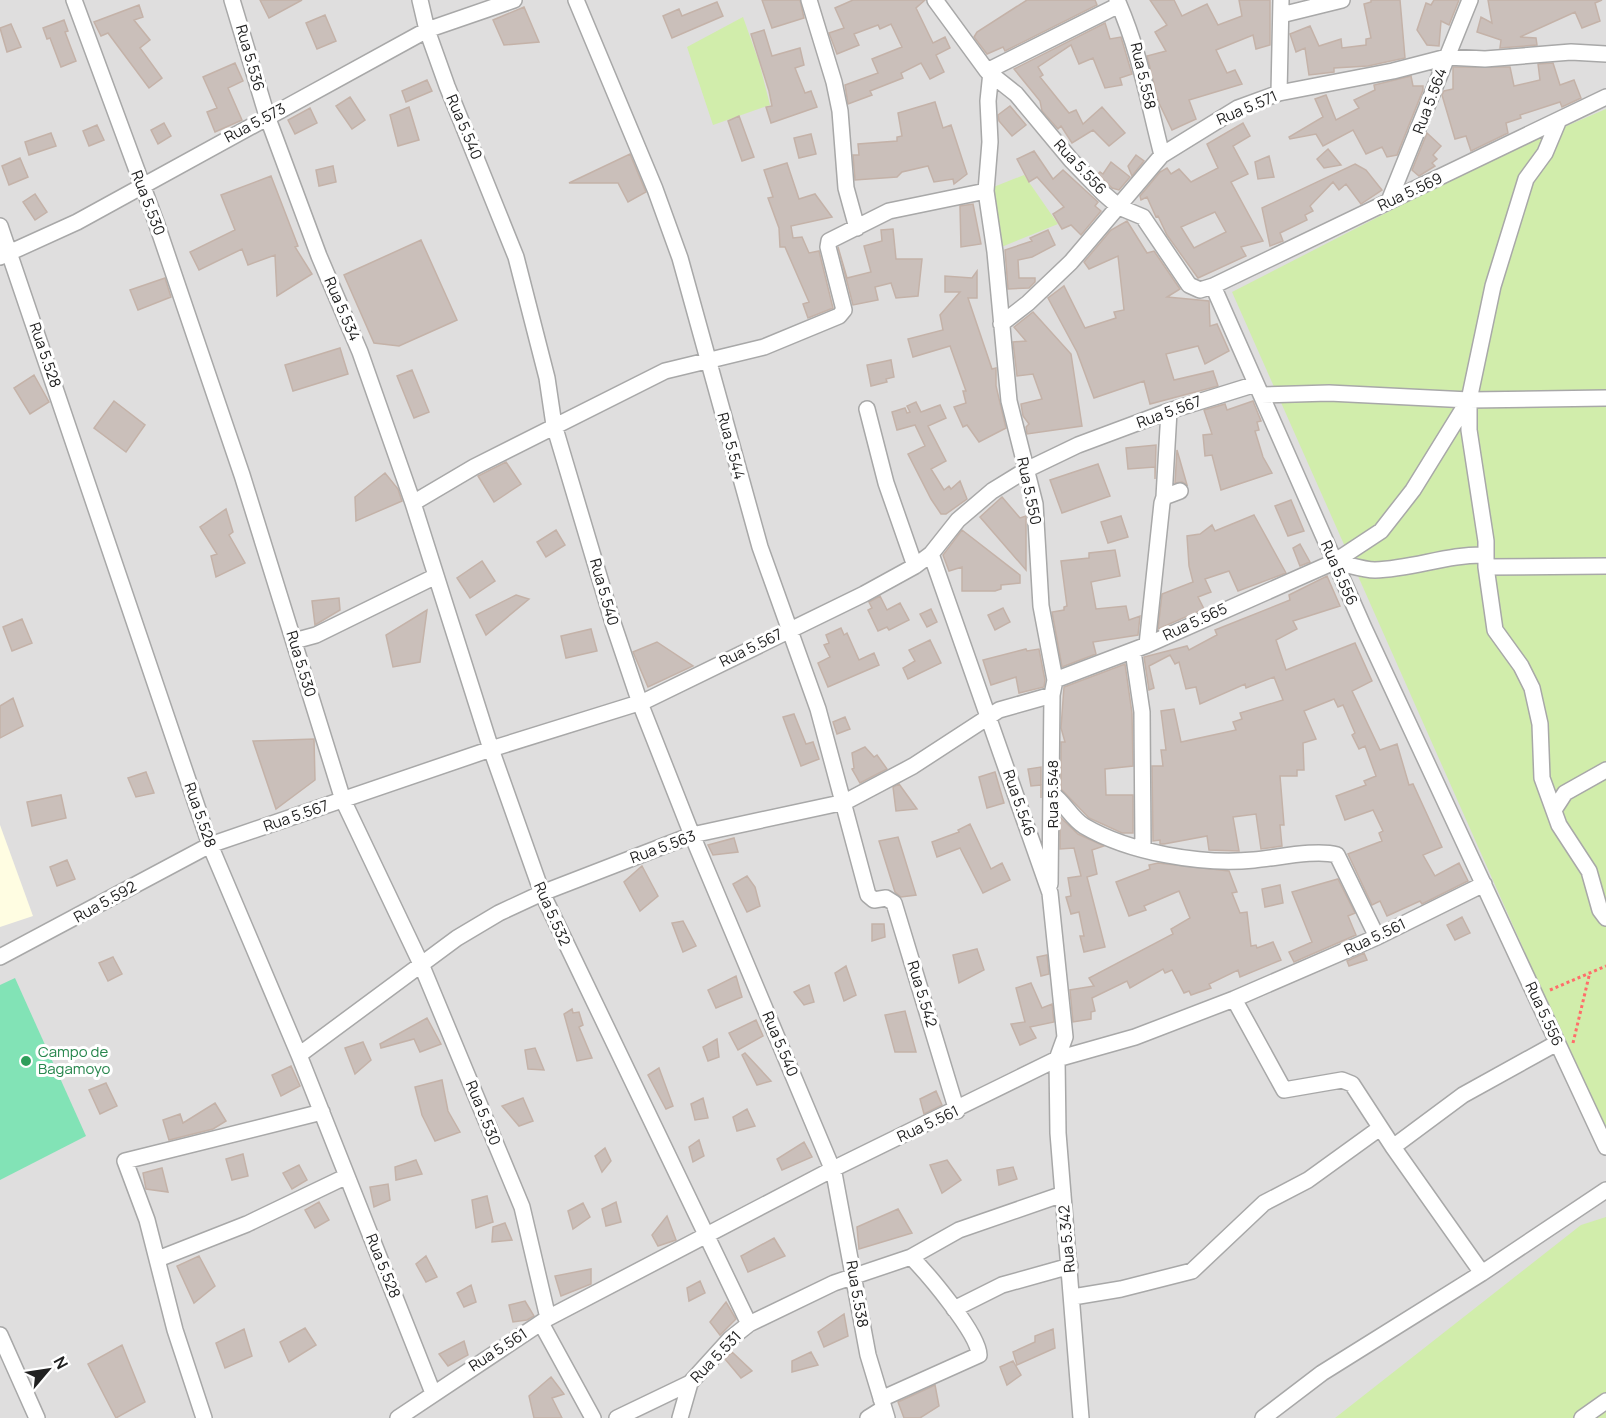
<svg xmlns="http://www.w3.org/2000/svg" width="1606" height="1418" font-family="Manrope,sans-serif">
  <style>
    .residential { fill: #dfdede }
    .education { fill: #fffde2 }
    .grass { fill: #d1edab }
    .pitch { fill: #82e3b6 }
    .building { fill: #cabfba; stroke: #c4b2a8; stroke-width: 1.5; fill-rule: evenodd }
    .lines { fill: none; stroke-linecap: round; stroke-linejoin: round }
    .street-casing { stroke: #a8a8a8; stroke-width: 18 }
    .path { stroke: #ff6d6a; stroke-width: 3; stroke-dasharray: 3 3; stroke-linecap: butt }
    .street { stroke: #fff; stroke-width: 15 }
    .leisure-dot { fill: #2e9e5b; stroke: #fff; stroke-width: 2 }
    .labels { text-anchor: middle; stroke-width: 6; stroke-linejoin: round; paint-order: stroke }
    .street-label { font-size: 15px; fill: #212121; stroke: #fff }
    .leisure-label { font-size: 15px; fill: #27864d; stroke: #fff; text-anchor: start }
  </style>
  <rect width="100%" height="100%" fill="#f1ede7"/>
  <!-- residential -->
  <path class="residential" d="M0 0H1606V1418H0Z"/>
  <!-- education -->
  <path class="education" d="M0 825 33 916 0 927Z"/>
  <!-- grass -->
  <path class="grass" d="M743 17 759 62 770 105 713 125 687 47Z
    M1606 109V1135L1232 292 1499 155Z
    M1024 175 1058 224 999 248 991 188Z
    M1606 1217V1418H1335L1581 1225Z"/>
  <!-- pitch -->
  <path class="pitch" d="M15 978 86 1136 0 1180V985Z"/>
  <!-- building -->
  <path class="building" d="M260 0H302L269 18Z
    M762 0H800L804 18 772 28Z
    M853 0H925L916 8 933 43 945 37 950 48 936 55 944 72 930 79 921 63 901 73 903 78 870 91 872 95 848 104 845 85 878 73 872 59 902 47 891 24 880 29 878 25 854 34 859 45 837 54 829 33 844 28 835 8Z
    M1027 0H1095L1097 5 1005 51 1003 47 987 54 974 37 977 32Z
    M1150 0H1174L1182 16 1207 4 1218 25 1242 16 1239 0H1270V45L1256 49 1253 35 1216 50 1227 73 1235 70 1242 84 1189 100 1196 119 1172 130 1159 103 1147 56 1166 51 1155 32 1167 25Z
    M1371 0H1400L1405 58 1368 66 1334 68V72L1309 75 1305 48 1296 52 1290 34 1310 26 1319 46 1341 39 1342 48 1366 45V39L1371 38 1364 4 1371 2Z
    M1434 0H1459L1449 25 1441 21 1439 46 1427 45 1417 30 1426 3 1431 5Z
    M1488 0H1602L1595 3 1600 21 1582 28 1575 12 1520 37 1536 38 1537 45 1500 48 1501 40 1477 32 1481 17 1492 23Z
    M717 2 723 16 672 38 663 16 679 9 682 16Z
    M139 5 143 17 134 20 150 40 140 48 162 78 149 88 108 33 101 36 94 22Z
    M524 7 539 42 504 45 493 20Z
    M325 15 336 41 317 49 306 23Z
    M64 20 68 31 65 32 76 61 61 67 50 38 47 39 43 28Z
    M1105 23 1110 39 1121 37 1132 74 1120 78 1122 85 1105 88 1093 58 1079 64 1071 45 1038 67 1043 75 1040 77 1069 113 1076 110 1083 124 1102 107 1125 133 1109 146 1093 130 1072 143 1061 126 1058 129 1042 111 1040 101 1014 69Z
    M11 24 21 47 7 52 0 28Z
    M764 30 772 56 800 48 804 65 795 68 805 93 811 91 817 107 771 123 766 107 772 106 769 91 751 34Z
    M235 63 243 81 228 88 242 120 215 132 207 112 217 108 203 77Z
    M1553 63 1560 85 1574 80 1581 98 1562 107 1560 102 1520 115 1521 118 1506 123 1508 133 1471 151 1466 136 1455 139 1442 95 1444 91 1453 89V67H1510L1514 86 1540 80 1538 64Z
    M1411 76 1413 86H1423V90L1397 155 1387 157 1382 147 1366 154 1353 130 1323 146 1316 134 1290 139 1289 137 1323 117 1315 99 1326 95 1336 120 1359 108 1354 100 1375 90 1374 85Z
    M427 80 432 91 406 102 402 91Z
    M350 97 365 120 352 129 336 106Z
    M935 102 943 128 951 125 967 174 954 184 953 179 934 182 928 166 902 172 897 177 855 180 853 155H859L858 144 897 141V137L902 136 898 113Z
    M1010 106 1026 125 1012 136 999 121 998 115Z
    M409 107 419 140 398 146 390 115Z
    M310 108 317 123 295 134 288 120Z
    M739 116 754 157 742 161 728 121Z
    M164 123 171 136 158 144 151 130Z
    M1243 123 1250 136 1233 146 1248 174 1231 182 1263 241 1241 247 1246 256 1198 278 1167 235 1158 216 1156 217 1147 197 1141 200 1140 196 1160 172 1167 168 1171 174 1179 169 1191 182 1218 168 1207 144ZM1215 212 1226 232 1194 248 1181 227Z
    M97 125 104 140 89 146 83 131Z
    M51 133 56 146 29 155 25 142Z
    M1427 133 1441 146 1433 155 1437 159 1432 163 1435 166 1419 176 1412 170Z
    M811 134 816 154 799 158 794 138Z
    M1328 149 1341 165 1324 168 1317 159Z
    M1034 151 1053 179 1063 170 1098 202 1095 206 1101 211 1081 235 1071 225 1062 229 1053 214 1064 207 1037 177 1029 182 1017 159Z
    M630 154 646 192 628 202 618 183H569Z
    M1136 155 1144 161 1132 176 1128 166Z
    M1269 156 1274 177 1258 179 1255 162Z
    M20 158 28 177 9 185 2 166Z
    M1111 162 1130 177 1119 190 1112 188 1098 174 1100 172 1103 174Z
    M787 163 799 199 815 194 832 217 791 226 793 238 802 237 809 253 819 251 833 308 808 318 803 304 809 302 785 247H780L779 228 768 198 773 197 764 170Z
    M1355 164 1366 170 1382 190 1361 204 1346 184 1339 190 1333 182 1310 206 1313 211 1305 215 1307 220 1280 233 1283 241 1270 246 1262 208Z
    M333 166 336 182 319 186 316 170Z
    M271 176 298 246 295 247 312 274 277 296 275 255 248 265 242 249 199 270 190 252 235 230 221 195Z
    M35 194 47 212 35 220 23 202Z
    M973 204 981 244 961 247 960 206Z
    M1127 221 1147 253 1154 251 1180 289 1167 297 1209 301 1210 326 1217 324 1229 351 1205 364 1198 346 1166 354 1174 380 1213 371 1218 386 1150 404 1144 381 1094 398 1077 352 1048 298 1064 286 1085 328 1116 318 1114 312 1124 310 1118 256 1089 269 1084 262 1111 230Z
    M893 229 896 259H922L918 296 896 298 891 283 875 287 878 300 853 305 838 247 847 278 871 272 864 246 882 241 881 230Z
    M1048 230 1055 245 1032 257 1018 260 1019 278H1035V282L1029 288 1008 289 1005 250 1032 241 1030 238Z
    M421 240 457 320 399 346 374 343 344 275Z
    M977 271V298H968L992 369 996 368V386L1006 428 979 442 967 425 963 427 954 407 966 403 963 391H966L950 346 913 357 908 339 943 330 940 315 960 292H945V276L972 278Z
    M165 278 171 297 138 310 130 290Z
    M1033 312 1071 354 1082 426 1027 434 1026 427 1029 424 1023 416 1021 404 1042 399 1033 374 1017 376 1013 342 1026 341 1014 327Z
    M340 348 348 374 293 391 285 365Z
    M891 360 894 377 886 379 887 382 871 386 867 365Z
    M412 370 429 412 414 418 397 376Z
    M34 375 49 402 30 414 14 388Z
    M114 401 145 425 126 452 94 428Z
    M1253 401 1261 421 1257 422 1259 430 1255 431 1263 457 1272 473 1221 490 1212 455 1205 456 1203 435 1212 434 1204 410 1225 404 1227 410Z
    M916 402 921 412 940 405 946 418 928 426 946 461 931 469 944 490 949 486 951 489 960 481 967 499 946 514H941L931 499 908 454 925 446 915 425 897 430 892 412 905 408 907 413 910 412 907 406Z
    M1156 445 1155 479V467L1128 469 1126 448Z
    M1177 450 1187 485 1182 482 1175 483Z
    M506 462 521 484 494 502 478 476Z
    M1098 464 1110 496 1062 513 1050 480Z
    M385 473 398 489 402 501 356 521 355 497Z
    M1002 497 1020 518 1026 516V570L980 517Z
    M1291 500 1304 531 1288 536 1275 506Z
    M226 509 233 532 229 535 245 563 216 577 211 556 217 554 200 527Z
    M1254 515 1286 573 1238 591 1229 571 1205 579 1211 592 1198 597 1204 609 1158 629 1162 594 1193 582 1189 566 1187 536 1200 534 1212 525 1215 531Z
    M1121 516 1128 537 1108 543 1101 522Z
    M556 530 565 545 546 557 537 542Z
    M962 530 1020 575V583L1001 585V589L995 591H962V567L949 571 943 555Z
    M1300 544 1310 562 1300 566 1293 548Z
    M1115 550 1120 576 1091 582 1096 609 1126 606 1129 620 1140 616 1138 635 1093 642 1096 654 1062 667 1052 612 1064 610V607L1067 606 1061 561 1089 558V553Z
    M482 561 495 581 470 598 457 578Z
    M1327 576 1340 606 1293 621 1297 629 1276 640 1286 670 1355 643 1372 681 1352 691 1380 750 1397 744 1409 785 1413 784 1442 847 1423 855 1435 876 1459 863 1468 881 1422 904 1420 901 1387 916 1380 901 1372 905 1348 854 1382 841 1379 833 1383 831 1373 810 1345 820 1336 796 1366 785 1364 781 1376 776 1365 746 1359 749 1352 735 1355 733 1343 705 1338 707 1334 699 1304 711 1316 739 1303 743 1304 770H1297V776H1280L1284 825H1280L1282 846 1261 849 1256 814 1233 817 1239 851 1209 850 1207 836 1164 844H1160V840L1153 841 1152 766H1163L1161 750H1166L1161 711 1174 709 1181 742 1236 730 1233 722 1242 719 1240 713 1283 700 1274 677 1246 688 1245 684 1200 704 1196 687 1186 689 1179 662 1175 664 1170 655 1149 666 1154 688 1149 690 1144 657 1187 646 1189 650 1217 635 1215 630 1290 600 1289 595Z
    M516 595 529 599 486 635 476 615Z
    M880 596 887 610 900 603 909 620 889 630 887 627 878 631 868 610 872 608 869 602Z
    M339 598 340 610 315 625 312 601Z
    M1003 608 1010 622 995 630 988 615Z
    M931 609 937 622 927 627 920 614Z
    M427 610 420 662 393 667 386 635Z
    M22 619 32 643 12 651 3 627Z
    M841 628 844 635 847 633 859 660 874 653 879 665 828 687 818 663 830 657 824 645 829 643 826 635Z
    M591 629 597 651 566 658 561 636Z
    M930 640 941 663 908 679 903 668 915 661 909 650Z
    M657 642 693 666 648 687 633 652Z
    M1026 649 1027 651 1039 649 1045 680 1044 687 1019 693 1016 677 991 685 983 660Z
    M1125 664 1132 713 1133 766 1105 769 1106 795H1133V833H1122L1089 818 1061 789V742H1065L1061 728 1064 687Z
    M13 698 23 726 0 738V706Z
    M794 714 806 744 813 742 819 759 801 766 783 717Z
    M845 717 850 729 837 734 833 722Z
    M314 739 315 780 276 809 253 741Z
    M865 747 874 757 877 755 887 769 860 783 852 769 854 768 852 753Z
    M1041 767V798V785L1031 786 1028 769Z
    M146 772 154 793 136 797 128 778Z
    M995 772 1004 803 987 808 979 777Z
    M899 784 917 809 896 811 893 787Z
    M61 795 66 818 32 826 27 802Z
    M1060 817 1078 834 1104 846 1092 850 1097 874 1087 877 1105 947 1084 952 1080 936H1084L1079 912 1071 914 1066 897 1071 896 1068 878 1081 876 1074 848 1060 849Z
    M970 824 991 869 1002 863 1010 880 983 893 960 848 937 857 932 842 959 832 958 830Z
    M898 837 916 895 901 897 895 892 879 841Z
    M734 838 738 852 713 855 708 845Z
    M67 860 75 879 57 886 50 867Z
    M1158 863 1229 871 1237 892 1232 893 1240 913 1247 912 1251 946 1256 945 1257 948 1273 942 1281 960 1240 977 1238 970 1209 984 1211 988 1191 995 1189 991 1184 993 1172 970 1165 973 1163 969 1130 988 1127 981 1092 998 1095 1011 1091 1012V1019L1073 1022 1070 990 1094 986 1089 978 1173 934 1171 929 1190 918 1179 891 1144 906 1146 910 1129 916 1116 882 1150 869 1149 865Z
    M642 866 658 896 640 911 624 882Z
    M747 876 755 887 760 906 747 912 733 884Z
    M1338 879 1355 913 1348 916 1356 935 1294 962 1289 952 1312 942 1292 892Z
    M1280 885 1283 903 1265 907 1262 889Z
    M1462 917 1470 933 1455 940 1447 925Z
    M683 921 696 946 683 952 672 923Z
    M872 924H884L885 937 872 941Z
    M977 949 984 970 959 983 953 955Z
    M1364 953 1367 960 1349 966 1347 961Z
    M1047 955 1049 974 1041 976 1037 957Z
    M113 957 122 974 108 981 99 963Z
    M846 966 856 995 844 1001 835 973Z
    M736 976 742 997 716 1008 708 990Z
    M1031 983 1042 1008 1052 1004 1054 1022 1030 1027 1036 1038 1020 1045 1011 1024 1025 1022 1016 988Z
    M809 985 814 1002 804 1005 794 992Z
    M572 1009 573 1013 579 1012 583 1025 579 1027 592 1058 577 1061 564 1014Z
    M905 1011 916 1052H895L885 1015Z
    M427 1018 441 1044 420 1052 414 1039 381 1048 380 1044Z
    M756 1020 763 1036 738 1050 729 1033Z
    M717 1039 719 1057 708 1061 703 1047Z
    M363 1042 371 1060 355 1074 345 1048Z
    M535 1048 544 1070 528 1069 525 1050Z
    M745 1053 771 1081 757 1085 742 1055Z
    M291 1066 300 1086 281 1096 272 1075Z
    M659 1068 673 1106 666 1109 648 1075Z
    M442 1080 448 1111 460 1132 435 1141 422 1115 415 1087Z
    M106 1083 117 1106 100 1114 89 1090Z
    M936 1091 942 1105 924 1114 920 1099Z
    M523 1098 533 1121 519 1126 502 1106Z
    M703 1098 708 1118 695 1120 691 1104Z
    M215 1103 226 1121 213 1129 169 1140 163 1120 180 1114 183 1123Z
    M747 1109 755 1126 737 1131 733 1117Z
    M699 1140 704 1156 693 1162 689 1147Z
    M804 1142 812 1157 782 1170 777 1159Z
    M605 1148 611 1161 602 1172 595 1156Z
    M243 1154 248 1176 232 1180 226 1159Z
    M416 1160 422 1174 396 1180 395 1167Z
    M947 1160 961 1180 942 1193 930 1165Z
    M299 1165 307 1180 292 1189 283 1173Z
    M1013 1167 1017 1179 999 1185 997 1170Z
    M162 1168 168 1192 146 1189 143 1173Z
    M388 1184 390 1200 374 1207 370 1187Z
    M487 1196 493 1222 476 1228 472 1200Z
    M319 1202 329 1220 315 1228 305 1210Z
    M616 1202 621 1222 606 1226 602 1209Z
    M583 1203 590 1217 573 1229 568 1211Z
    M898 1209 912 1233 859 1249 857 1227Z
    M667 1216 676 1240 658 1246 652 1235Z
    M505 1223 512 1240 492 1242 493 1227Z
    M774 1238 785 1256 748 1272 741 1256Z
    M199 1256 215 1286 194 1303 177 1266Z
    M426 1256 437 1277 426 1282 416 1264Z
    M591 1269V1284L561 1296 555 1276Z
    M700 1281 705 1293 689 1301 687 1288Z
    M471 1285 476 1302 464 1307 457 1293Z
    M525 1301 534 1316 527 1320 513 1322 509 1305Z
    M726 1302 736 1319 720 1335 710 1322Z
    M844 1314 848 1336 824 1347 818 1332Z
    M305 1328 316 1345 289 1362 280 1342Z
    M244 1329 252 1356 225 1368 216 1343Z
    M1053 1329 1055 1348 1017 1365 1013 1352 1035 1342V1336Z
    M464 1341 468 1355 448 1366 439 1354Z
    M122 1345 145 1402 116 1418 88 1364Z
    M732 1352 752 1371 741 1378 725 1359Z
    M811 1352 818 1365 792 1372V1361Z
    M1013 1361 1021 1375 1007 1385 1000 1367Z
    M551 1377 564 1394 552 1398 562 1418H534L529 1396Z
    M935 1385 939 1406 920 1418H904L898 1402Z"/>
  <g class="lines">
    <!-- street casing -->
    <g class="street-casing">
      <path id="street" d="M74 0 156 222 242 475 343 800 421 964 522 1207 548 1318
        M232 0 267 116 319 256 360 352 413 503 491 749 542 893 749 1324
        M420 0 427 30 447 86 516 257 547 378 554 425 613 623 640 703 692 835 834 1173 868 1355 887 1418
        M576 0 655 189 680 258 760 547 818 709 868 895 874 900 886 898 894 903 957 1111
        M809 0 834 82 840 111 846 188 857 228
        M935 0 987 71
        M1117 0C1140 52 1148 101 1162 155
        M1281 15 1342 0
        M987 71 1016 94 1071 160 1103 193 1119 207 1143 217 1189 285 1200 290 1213 286 1606 97
        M987 71 1119 5
        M991 72 988 101 990 142 986 191 995 252 1009 401 1035 504 1041 606 1055 680 1052 695 1050 884
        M1279 93 1281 0
        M1558 122 1545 153 1526 179 1493 286 1469 400V430L1486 541V567L1495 630 1521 666 1532 688 1540 724 1542 778 1559 825 1589 871 1600 910 1606 918
        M1389 201 1470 0
        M0 226 210 845 299 1055 433 1393
        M0 257 77 222 427 30 514 0
        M1213 286 1364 628 1606 1147
        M1001 324 1028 303 1071 262 1162 155 1238 108 1279 93 1393 71 1447 57 1485 59 1571 52 1606 54
        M1261 395 1329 393 1469 400 1606 398
        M867 409 886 483 915 566
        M1164 497 1169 411
        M413 503 474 467 665 371 764 347 839 316 844 310 828 247 829 241 889 211 986 191
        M931 554 1050 893 1065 1037 1057 1059 1058 1133 1081 1418
        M1334 562C1347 564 1362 570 1375 570 1413 569 1448 554 1485 555
        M1486 567 1606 566
        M294 641 316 635 436 576
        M1147 645 1162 503 1164 497 1180 491
        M1133 651 1142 712 1143 849
        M1055 680 1147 645 1334 562 1381 531 1413 490 1468 401
        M1052 794C1065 803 1071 818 1084 826 1130 853 1202 865 1254 860 1277 858 1316 849 1337 855L1377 937
        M1554 810 1565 793 1606 770
        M0 957 210 845 491 749 645 701 864 594 915 566 931 554 958 520 992 491 1026 470 1078 445 1169 411 1256 384
        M1234 999 1284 1090 1342 1080 1352 1084 1393 1147 1482 1273
        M299 1055 457 938 499 913 542 893 692 835 845 802 913 766 999 710 1052 695
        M1393 1147 1463 1095 1557 1043
        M158 1259 247 1224 347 1176
        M1073 1297 1121 1289 1192 1271 1264 1203 1308 1180 1380 1128
        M954 1309 1002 1285 1070 1266
        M541 1323 593 1418
        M0 1335 37 1418
        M881 1399 979 1355C979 1334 927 1273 911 1257
        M204 1418 175 1330 147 1220 125 1161 322 1112
        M398 1418 548 1318 833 1169 1057 1059 1135 1037 1234 999 1377 937 1484 884
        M617 1418 690 1383
        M680 1418 690 1383 730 1339 749 1324 834 1283 911 1257 959 1230 1063 1194
        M868 1418 884 1408
        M1263 1418 1322 1373 1482 1273 1606 1190
        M1582 1418 1606 1401"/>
    </g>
    <!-- path -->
    <path class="path" d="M1550 990 1606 966
      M1573 1043 1590 972"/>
    <!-- street -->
    <use href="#street" class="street"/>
  </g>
  <!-- markers -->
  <circle class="leisure-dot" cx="26" cy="1061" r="6"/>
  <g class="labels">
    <!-- street labels -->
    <g class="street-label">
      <text transform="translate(250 58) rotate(74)" y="5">Rua 5.536</text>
      <text transform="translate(1143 76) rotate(77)" y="5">Rua 5.558</text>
      <text transform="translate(1430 101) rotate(-69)" y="5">Rua 5.564</text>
      <text transform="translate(1247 108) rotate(-23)" y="5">Rua 5.571</text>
      <text transform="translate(255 123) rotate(-28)" y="5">Rua 5.573</text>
      <text transform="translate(464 127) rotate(67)" y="5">Rua 5.540</text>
      <text transform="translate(1080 167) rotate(47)" y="5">Rua 5.556</text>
      <text transform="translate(1410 192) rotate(-25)" y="5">Rua 5.569</text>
      <text transform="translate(148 203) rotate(69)" y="5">Rua 5.530</text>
      <text transform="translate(342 309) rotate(67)" y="5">Rua 5.534</text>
      <text transform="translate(45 355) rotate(71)" y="5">Rua 5.528</text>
      <text transform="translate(1169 412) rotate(-20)" y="5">Rua 5.567</text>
      <text transform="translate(731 446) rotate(75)" y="5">Rua 5.544</text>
      <text transform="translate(1029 491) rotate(78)" y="5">Rua 5.550</text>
      <text transform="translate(1339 573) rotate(66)" y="5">Rua 5.556</text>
      <text transform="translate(604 592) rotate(74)" y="5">Rua 5.540</text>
      <text transform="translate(1195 622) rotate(-25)" y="5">Rua 5.565</text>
      <text transform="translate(751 648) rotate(-26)" y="5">Rua 5.567</text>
      <text transform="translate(301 664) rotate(73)" y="5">Rua 5.530</text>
      <text transform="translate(1053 794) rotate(-90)" y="5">Rua 5.548</text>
      <text transform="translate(1019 803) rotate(71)" y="5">Rua 5.546</text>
      <text transform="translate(200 815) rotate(71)" y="5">Rua 5.528</text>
      <text transform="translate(296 816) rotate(-19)" y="5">Rua 5.567</text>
      <text transform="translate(663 847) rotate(-20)" y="5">Rua 5.563</text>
      <text transform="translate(105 902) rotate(-29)" y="5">Rua 5.592</text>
      <text transform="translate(552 914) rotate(66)" y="5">Rua 5.532</text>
      <text transform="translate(1375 937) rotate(-25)" y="5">Rua 5.561</text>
      <text transform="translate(922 994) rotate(73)" y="5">Rua 5.542</text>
      <text transform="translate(1544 1014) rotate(65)" y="5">Rua 5.556</text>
      <text transform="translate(780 1044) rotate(67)" y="5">Rua 5.540</text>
      <text transform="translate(483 1113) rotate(68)" y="5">Rua 5.530</text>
      <text transform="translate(928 1124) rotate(-25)" y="5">Rua 5.561</text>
      <text transform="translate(1067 1239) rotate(-95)" y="5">Rua 5.342</text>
      <text transform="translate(383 1266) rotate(68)" y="5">Rua 5.528</text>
      <text transform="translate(857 1294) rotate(80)" y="5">Rua 5.538</text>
      <text transform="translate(498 1350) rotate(-33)" y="5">Rua 5.561</text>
      <text transform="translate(716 1357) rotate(-46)" y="5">Rua 5.531</text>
    </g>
    <!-- leisure labels -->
    <g class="leisure-label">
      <text x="38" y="1057">Campo de<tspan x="38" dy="17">Bagamoyo</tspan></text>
    </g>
  </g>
  <!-- north arrow -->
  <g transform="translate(48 1370) rotate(61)" stroke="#ffffff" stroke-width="4.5" paint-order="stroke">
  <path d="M0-4.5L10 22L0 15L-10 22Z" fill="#212121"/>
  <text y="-9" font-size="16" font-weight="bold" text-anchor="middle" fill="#212121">N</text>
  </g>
</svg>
